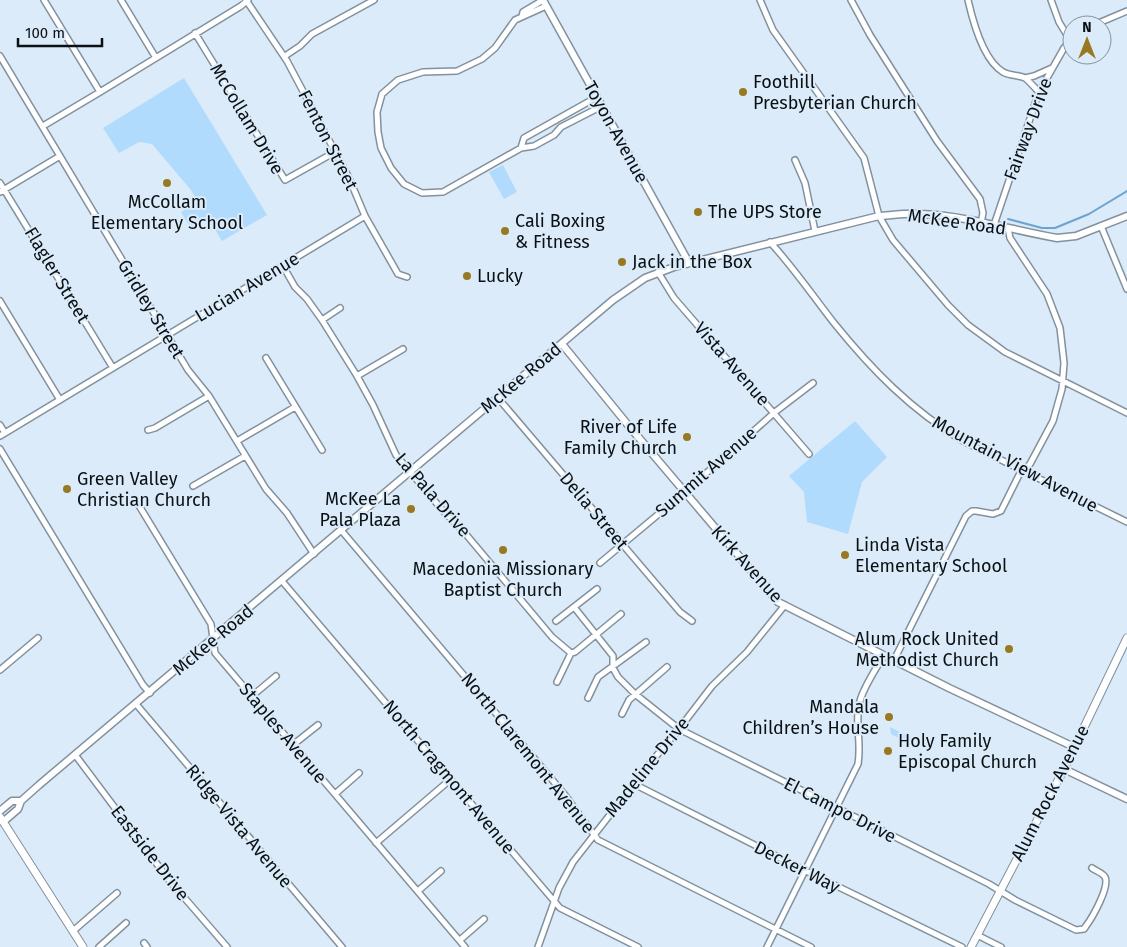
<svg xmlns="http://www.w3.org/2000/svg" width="1127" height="947" font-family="'Fira Sans',sans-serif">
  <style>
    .green { fill: #b1dbfd }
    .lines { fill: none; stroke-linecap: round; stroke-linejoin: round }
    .stream { stroke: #6ba4d1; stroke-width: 2 }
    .minor-casing { stroke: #82919d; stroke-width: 8 }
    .tertiary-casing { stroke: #82919d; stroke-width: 9 }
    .secondary-casing { stroke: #82919d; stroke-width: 9 }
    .minor { stroke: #fff; stroke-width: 5 }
    .tertiary { stroke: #fff; stroke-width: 6 }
    .secondary { stroke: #fff; stroke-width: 7 }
    .poi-dot { fill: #987921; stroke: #dbebf9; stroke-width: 2 }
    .labels { text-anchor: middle; stroke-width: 4; stroke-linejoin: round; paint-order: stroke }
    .poi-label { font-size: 18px; fill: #0a1014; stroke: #dbebf9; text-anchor: start }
    .street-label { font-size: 18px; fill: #0a1014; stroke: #dbebf9 }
  </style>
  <rect width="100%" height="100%" fill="#dbebf9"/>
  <!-- green -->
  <path class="green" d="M184 78 267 215 222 241 201 207 208 218 191 229 181 212 198 202 191 190 152 144 139 142 119 153 103 128Z
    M503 165 517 192 504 199 489 172Z
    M855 421 887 457 862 482 848 534 807 522 804 492 789 476Z
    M890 727 914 739 911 745 891 734Z"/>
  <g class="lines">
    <!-- stream -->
    <path class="stream" d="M1008 219 1042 228H1055L1089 214 1127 191"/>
    <!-- minor casing -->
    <g class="minor-casing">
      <path id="minor" d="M44 0 100 92
        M121 0 156 58
        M246 0 287 61 349 178 365 216 398 274 407 277
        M760 0 773 30 864 158 879 216 893 240 948 305 968 325 1005 352 1127 413
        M851 0 870 35 937 141 980 199 983 213 981 223
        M968 0C973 22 983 60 1003 72 1010 76 1019 75 1025 78 1030 82 1035 88 1039 92
        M1051 0 1059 22 1070 40
        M546 6 515 20 495 48 482 59 457 71 423 72 398 80 382 94 377 112 378 132 381 148 391 168 404 184 422 193 443 192 521 148 534 146 554 135 561 127 602 106
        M522 16 523 12 543 0
        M1094 25 1127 11
        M195 33 285 180 335 152
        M0 56 188 370 209 396 266 489 287 513 314 554
        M285 56 300 46 312 34 374 0
        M1025 78 1034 76 1052 68
        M43 126 100 92 241 6 248 0
        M521 148 524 138 597 97
        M795 160 805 183 815 231
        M0 183 113 368
        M0 192 60 156
        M994 225 1039 92 1064 48 1072 39
        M1101 226 1127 289
        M770 242C793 267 813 296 834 323 872 370 911 410 963 441L1127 522
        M283 266 295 287 307 299 322 320 357 376 373 405 396 455 444 512 464 532 552 637 571 653 575 652 621 614
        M658 272 674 298 809 454
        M0 301 60 400
        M322 320 340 308
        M266 358 322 450
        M357 376 403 349
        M498 398 680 612 692 621
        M0 425 5 433
        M148 430 155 428 209 396
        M0 436 365 216
        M237 441 295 407
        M0 449 143 685 150 693
        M193 486 245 456
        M135 499 211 624 215 653 465 947
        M341 530 565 795 598 840 811 947
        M600 563 685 492 775 412 813 383
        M282 581 560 908 638 947
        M574 607 613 656V668L618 677 635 694 679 729 989 884 1015 900 1076 930 1084 929 1086 926C1092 918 1110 887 1105 877 1103 873 1096 871 1092 868
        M556 621 597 589
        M894 660 966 516 972 511H976L993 514 1001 511 1019 475 1030 464 1053 421 1062 389 1064 363 1060 328 1047 294 1010 238 1008 228
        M0 670 38 638
        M557 682 571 653
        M252 696 276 676
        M588 698 598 677 646 642
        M136 704 342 947
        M622 714 629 700 667 667
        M294 744 318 725
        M76 756 169 880 227 947
        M634 784 806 871 962 947
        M335 794 359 773
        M376 843 451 779
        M418 891 441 871
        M73 931 117 893
        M977 935 1001 947
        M460 940 484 919
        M144 943 147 947
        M99 947 126 923
        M538 947 559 888 573 862 652 761 679 729 712 686 747 652 785 605
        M767 947 858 764C862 742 854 721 860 701 864 686 876 669 884 655"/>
    </g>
    <!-- tertiary casing -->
    <g class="tertiary-casing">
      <path id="tertiary" d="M543 0 689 263
        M562 344 628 425 778 602 949 688 1074 747
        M1064 769 1127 799
        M0 811 12 801H21
        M3 822 18 809 21 801 39 785 613 300 645 278 674 267 879 216C893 215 907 213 922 214 967 216 1012 230 1057 238L1076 236 1127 216"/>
    </g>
    <!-- secondary casing -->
    <g class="secondary-casing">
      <path id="secondary" d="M0 817 83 947
        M971 947 1064 769 1127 638"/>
    </g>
    <!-- minor -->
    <use href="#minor" class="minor"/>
    <!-- tertiary -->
    <use href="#tertiary" class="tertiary"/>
    <!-- secondary -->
    <use href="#secondary" class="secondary"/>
  </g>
  <!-- markers -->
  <g class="poi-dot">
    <circle cx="743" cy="92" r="5"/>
    <circle cx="167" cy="183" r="5"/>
    <circle cx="698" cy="212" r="5"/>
    <circle cx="505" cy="231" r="5"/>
    <circle cx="622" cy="262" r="5"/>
    <circle cx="467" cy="276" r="5"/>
    <circle cx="687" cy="437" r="5"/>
    <circle cx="67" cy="489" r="5"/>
    <circle cx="411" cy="509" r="5"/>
    <circle cx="503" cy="550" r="5"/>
    <circle cx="845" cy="555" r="5"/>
    <circle cx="1009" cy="649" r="5"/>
    <circle cx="889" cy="717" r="5"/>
    <circle cx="888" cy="751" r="5"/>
  </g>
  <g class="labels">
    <!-- poi labels -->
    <g class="poi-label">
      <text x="753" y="88">Foothill<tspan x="753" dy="21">Presbyterian Church</tspan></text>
      <text x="167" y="208" text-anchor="middle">McCollam<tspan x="167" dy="21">Elementary School</tspan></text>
      <text x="708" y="218">The UPS Store</text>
      <text x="515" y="227">Cali Boxing<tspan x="515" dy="21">&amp; Fitness</tspan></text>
      <text x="632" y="268">Jack in the Box</text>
      <text x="477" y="282">Lucky</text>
      <text x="677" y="433" text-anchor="end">River of Life<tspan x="677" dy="21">Family Church</tspan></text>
      <text x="77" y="485">Green Valley<tspan x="77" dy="21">Christian Church</tspan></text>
      <text x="401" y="505" text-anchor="end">McKee La<tspan x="401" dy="21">Pala Plaza</tspan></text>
      <text x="855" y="551">Linda Vista<tspan x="855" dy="21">Elementary School</tspan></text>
      <text x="503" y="575" text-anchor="middle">Macedonia Missionary<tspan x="503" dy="21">Baptist Church</tspan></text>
      <text x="999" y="645" text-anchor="end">Alum Rock United<tspan x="999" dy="21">Methodist Church</tspan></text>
      <text x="879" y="713" text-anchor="end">Mandala<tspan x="879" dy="21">Children’s House</tspan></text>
      <text x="898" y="747">Holy Family<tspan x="898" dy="21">Episcopal Church</tspan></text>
    </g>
    <!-- street labels -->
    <g class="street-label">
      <text transform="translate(247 119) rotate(59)" y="6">McCollam Drive</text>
      <text transform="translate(1028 129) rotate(-70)" y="6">Fairway Drive</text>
      <text transform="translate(616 132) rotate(61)" y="6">Toyon Avenue</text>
      <text transform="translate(328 140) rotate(63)" y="6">Fenton Street</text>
      <text transform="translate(957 222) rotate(8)" y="6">McKee Road</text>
      <text transform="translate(57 275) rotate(59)" y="6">Flagler Street</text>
      <text transform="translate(247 287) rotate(-31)" y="6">Lucian Avenue</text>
      <text transform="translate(151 309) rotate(59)" y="6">Gridley Street</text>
      <text transform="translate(732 364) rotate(49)" y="6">Vista Avenue</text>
      <text transform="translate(521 378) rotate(-40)" y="6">McKee Road</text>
      <text transform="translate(1015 464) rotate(28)" y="6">Mountain View Avenue</text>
      <text transform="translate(706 472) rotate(-41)" y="6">Summit Avenue</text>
      <text transform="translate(433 495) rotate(49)" y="6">La Pala Drive</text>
      <text transform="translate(594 511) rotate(50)" y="6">Delia Street</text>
      <text transform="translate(747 564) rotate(48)" y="6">Kirk Avenue</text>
      <text transform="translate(213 640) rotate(-40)" y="6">McKee Road</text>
      <text transform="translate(283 733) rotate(50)" y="6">Staples Avenue</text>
      <text transform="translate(528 753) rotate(51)" y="6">North Claremont Avenue</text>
      <text transform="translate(647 767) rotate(-51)" y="6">Madeline Drive</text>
      <text transform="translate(449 777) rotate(50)" y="6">North Cragmont Avenue</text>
      <text transform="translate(1050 793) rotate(-63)" y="6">Alum Rock Avenue</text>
      <text transform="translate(840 810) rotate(27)" y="6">El Campo Drive</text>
      <text transform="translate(239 826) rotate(50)" y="6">Ridge Vista Avenue</text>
      <text transform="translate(150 853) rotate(52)" y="6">Eastside Drive</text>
      <text transform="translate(797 867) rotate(27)" y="6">Decker Way</text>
    </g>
  </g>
  <!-- north arrow -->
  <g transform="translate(1087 40)"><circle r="24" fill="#dbebf9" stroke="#87939d"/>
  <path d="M0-4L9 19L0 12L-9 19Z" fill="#987921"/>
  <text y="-8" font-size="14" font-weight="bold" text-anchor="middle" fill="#0a1014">N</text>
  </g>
  <!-- scale -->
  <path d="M18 38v8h84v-8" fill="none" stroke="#0a1014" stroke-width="2.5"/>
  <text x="25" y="38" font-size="15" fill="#0a1014" stroke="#dbebf9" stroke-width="4" paint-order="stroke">100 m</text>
</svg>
